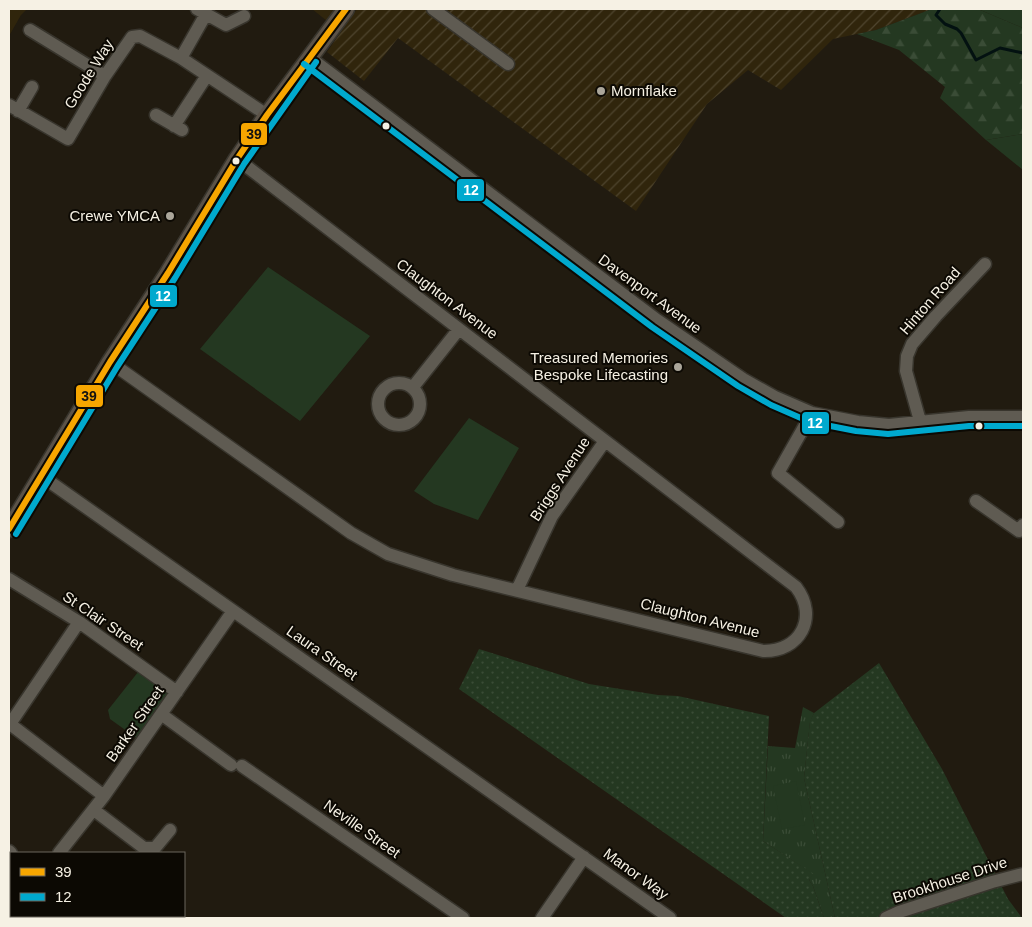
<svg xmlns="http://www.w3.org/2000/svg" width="1032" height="927" font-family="Arial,sans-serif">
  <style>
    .built { fill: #30250c }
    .industrial { fill: url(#industrial-furrows) }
    .grass { fill: url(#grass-tufts) }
    .forest { fill: url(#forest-firs) }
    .park { fill: #243821 }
    .garden { fill: url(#garden-dots) }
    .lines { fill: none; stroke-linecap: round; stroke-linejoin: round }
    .stream { stroke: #031111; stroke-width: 3 }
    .minor-casing { stroke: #38352d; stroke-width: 15 }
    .major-casing { stroke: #38352d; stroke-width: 19 }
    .minor { stroke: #5f5b52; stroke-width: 12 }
    .major { stroke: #5c5348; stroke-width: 16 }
    .bus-1-casing { stroke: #0c0903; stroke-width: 10 }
    .bus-2-casing { stroke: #0c0903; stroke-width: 10 }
    .bus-1 { stroke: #f7a600; stroke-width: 6 }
    .bus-2 { stroke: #00a9ce; stroke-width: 6 }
    .poi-dot { fill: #aba69a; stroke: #0c0903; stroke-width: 2 }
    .bus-dot { fill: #f6f1e4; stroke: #0c0903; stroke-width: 2 }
    .labels { text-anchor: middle; stroke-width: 4; stroke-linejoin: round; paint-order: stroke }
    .street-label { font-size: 15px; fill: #f6f1e4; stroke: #0c0903 }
    .poi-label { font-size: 15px; fill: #f6f1e4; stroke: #0c0903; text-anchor: end }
    .line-badge { stroke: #0c0903; stroke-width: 2 }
    .badge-label { font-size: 14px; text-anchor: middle; font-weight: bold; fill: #fff }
    .pale-badge-label { font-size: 14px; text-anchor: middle; font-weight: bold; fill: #111 }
  </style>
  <defs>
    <pattern id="industrial-furrows" width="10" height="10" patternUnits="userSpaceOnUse" patternTransform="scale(1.25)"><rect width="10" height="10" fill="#30250c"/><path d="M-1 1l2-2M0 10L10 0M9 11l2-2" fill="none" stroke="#4f452f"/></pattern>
    <pattern id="grass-tufts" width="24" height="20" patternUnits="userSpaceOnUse" patternTransform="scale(1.25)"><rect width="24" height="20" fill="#243821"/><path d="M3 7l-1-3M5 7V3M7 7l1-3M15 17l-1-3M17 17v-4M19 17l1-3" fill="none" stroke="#3a4c36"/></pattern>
    <pattern id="forest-firs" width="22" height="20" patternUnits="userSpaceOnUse" patternTransform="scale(1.25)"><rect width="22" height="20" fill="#243821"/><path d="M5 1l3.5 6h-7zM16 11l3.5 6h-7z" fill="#3a4c36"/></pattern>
    <pattern id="garden-dots" width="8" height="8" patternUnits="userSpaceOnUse" patternTransform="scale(1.25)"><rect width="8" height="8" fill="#243821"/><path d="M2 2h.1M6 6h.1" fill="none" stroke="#3a4c36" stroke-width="1.8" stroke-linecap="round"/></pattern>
  </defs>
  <rect width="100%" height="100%" fill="#211b10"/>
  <!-- built -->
  <path class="built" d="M9 9H27L21 15 9 36Z
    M312 9H336L327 21Z"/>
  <!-- industrial -->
  <path class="industrial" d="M357 9H932L876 30 833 39 781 90 748 70 707 104 636 211 398 38 364 81 327 52Z"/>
  <!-- grass -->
  <path class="grass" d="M803 707 814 713 810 722 804 778 835 918H824L813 886 809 880 813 874 763 841 768 746 795 748Z"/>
  <!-- forest -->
  <path class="forest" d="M932 9H978L1023 28V134L986 140 940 98 945 87 899 50 857 34 876 30Z"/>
  <!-- park -->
  <path class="park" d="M978 9H1023V28Z
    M1023 134V170L986 140Z
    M268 267 370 336 300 421 200 349Z
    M469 418 519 448 478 520 434 504 414 491Z
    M142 667 177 692 142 742 110 719 108 710Z
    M796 781 805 825 782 829 773 786Z"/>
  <!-- garden -->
  <path class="garden" d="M479 649 589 684 658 695 678 696 769 716 763 841 814 874 809 880 813 886 824 918H786L459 689Z
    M879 663 942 769 1008 899 1022 918H835L804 778 810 721 814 713Z"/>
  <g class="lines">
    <!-- stream -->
    <path class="stream" d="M940 9 936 15 945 24 957 29 961 33 976 60 1000 48 1023 53"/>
    <!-- minor casing -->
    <g class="minor-casing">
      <path id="minor" d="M197 9 226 25 244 16
        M433 9 508 64
        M30 30 105 76
        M309 57 657 320 743 379 775 397 812 413 858 422 889 425 969 417H1023
        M181 58 206 14
        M9 105 68 139 105 76 132 37 140 36 181 58 267 115
        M18 111 32 87
        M156 115 182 130
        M174 126 206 77
        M110 362 351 533 388 554 453 575 763 651C800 652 819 617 796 587L237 159
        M378 404a21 21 0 1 1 42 0a21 21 0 1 1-42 0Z
        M413 387 459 329
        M812 413 778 473 838 522
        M920 421 906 371 907 356 912 344 936 316 985 264
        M40 475 670 918
        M976 501 1019 531 1023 525
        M9 579 79 622 177 692
        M517 590 552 516 605 441
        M79 622 10 724 104 796
        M161 714 231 765
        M242 766 463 918
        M94 810 144 848H155L170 830
        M9 851 11 853
        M59 853 104 796 233 611
        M77 916 80 918
        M542 918 584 857
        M886 918 899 912 992 882 1023 874"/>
    </g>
    <!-- major casing -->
    <g class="major-casing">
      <path id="major" d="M9 529 110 362 168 273 237 159 267 115 346 9"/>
    </g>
    <!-- minor -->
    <use href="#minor" class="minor"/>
    <!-- major -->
    <use href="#major" class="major"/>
    <!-- bus-1 casing -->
    <g class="bus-1-casing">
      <path id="bus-1" d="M9 529 110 362 168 273 237 159 267 115 346 9"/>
    </g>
    <!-- bus-2 casing -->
    <g class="bus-2-casing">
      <path id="bus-2" d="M304 64 652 327 738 386 771 405 810 422 856 431 888 434 969 426H1023
        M16 534 117 367 175 278 244 164 316 62"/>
    </g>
    <!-- bus-1 -->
    <use href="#bus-1" class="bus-1"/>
    <!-- bus-2 -->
    <use href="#bus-2" class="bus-2"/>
  </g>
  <!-- markers -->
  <g class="poi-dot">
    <circle cx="601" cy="91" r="5"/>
    <circle cx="170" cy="216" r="5"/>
    <circle cx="678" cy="367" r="5"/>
  </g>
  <g class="bus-dot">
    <circle cx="386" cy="126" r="4.5"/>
    <circle cx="236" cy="161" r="4.5"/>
    <circle cx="979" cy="426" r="4.5"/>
  </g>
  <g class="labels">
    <!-- street labels -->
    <g class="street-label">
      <text transform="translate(89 74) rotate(-58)" y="5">Goode Way</text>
      <text transform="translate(650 294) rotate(36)" y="5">Davenport Avenue</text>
      <text transform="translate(447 299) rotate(37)" y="5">Claughton Avenue</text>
      <text transform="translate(930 301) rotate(-49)" y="5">Hinton Road</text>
      <text transform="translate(560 479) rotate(-57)" y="5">Briggs Avenue</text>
      <text transform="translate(700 618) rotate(14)" y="5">Claughton Avenue</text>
      <text transform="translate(103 621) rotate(34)" y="5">St Clair Street</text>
      <text transform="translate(322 653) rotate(35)" y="5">Laura Street</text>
      <text transform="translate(135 724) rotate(-55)" y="5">Barker Street</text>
      <text transform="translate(362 829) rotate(35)" y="5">Neville Street</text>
      <text transform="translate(636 874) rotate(36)" y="5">Manor Way</text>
      <text transform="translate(950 880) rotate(-18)" y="5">Brookhouse Drive</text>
    </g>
    <!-- poi labels -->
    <g class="poi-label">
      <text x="611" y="96" text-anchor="start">Mornflake</text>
      <text x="160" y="221">Crewe YMCA</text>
      <text x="668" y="363">Treasured Memories<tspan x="668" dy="17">Bespoke Lifecasting</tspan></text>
    </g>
  </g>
  <g class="line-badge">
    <rect x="240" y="122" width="28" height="24" rx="5" fill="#f7a600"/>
    <rect x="456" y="178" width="29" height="24" rx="5" fill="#00a9ce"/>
    <rect x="149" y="284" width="29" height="24" rx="5" fill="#00a9ce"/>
    <rect x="75" y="384" width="29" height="24" rx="5" fill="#f7a600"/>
    <rect x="801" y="411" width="29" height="24" rx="5" fill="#00a9ce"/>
  </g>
  <g class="badge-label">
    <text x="471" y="195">12</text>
    <text x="163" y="301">12</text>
    <text x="815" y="428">12</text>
  </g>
  <g class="pale-badge-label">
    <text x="254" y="139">39</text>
    <text x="89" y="401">39</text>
  </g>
  <!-- border -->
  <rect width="1032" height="927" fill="none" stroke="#f6f1e4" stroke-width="20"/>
  <!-- legend -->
  <rect x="10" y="852" width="175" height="65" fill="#0c0903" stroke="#6a665d"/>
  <rect x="20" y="868" width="25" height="8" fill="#f7a600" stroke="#6a665d"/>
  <text x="55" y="877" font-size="15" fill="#f6f1e4">39</text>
  <rect x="20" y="893" width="25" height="8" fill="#00a9ce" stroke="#6a665d"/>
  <text x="55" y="902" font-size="15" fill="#f6f1e4">12</text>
</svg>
